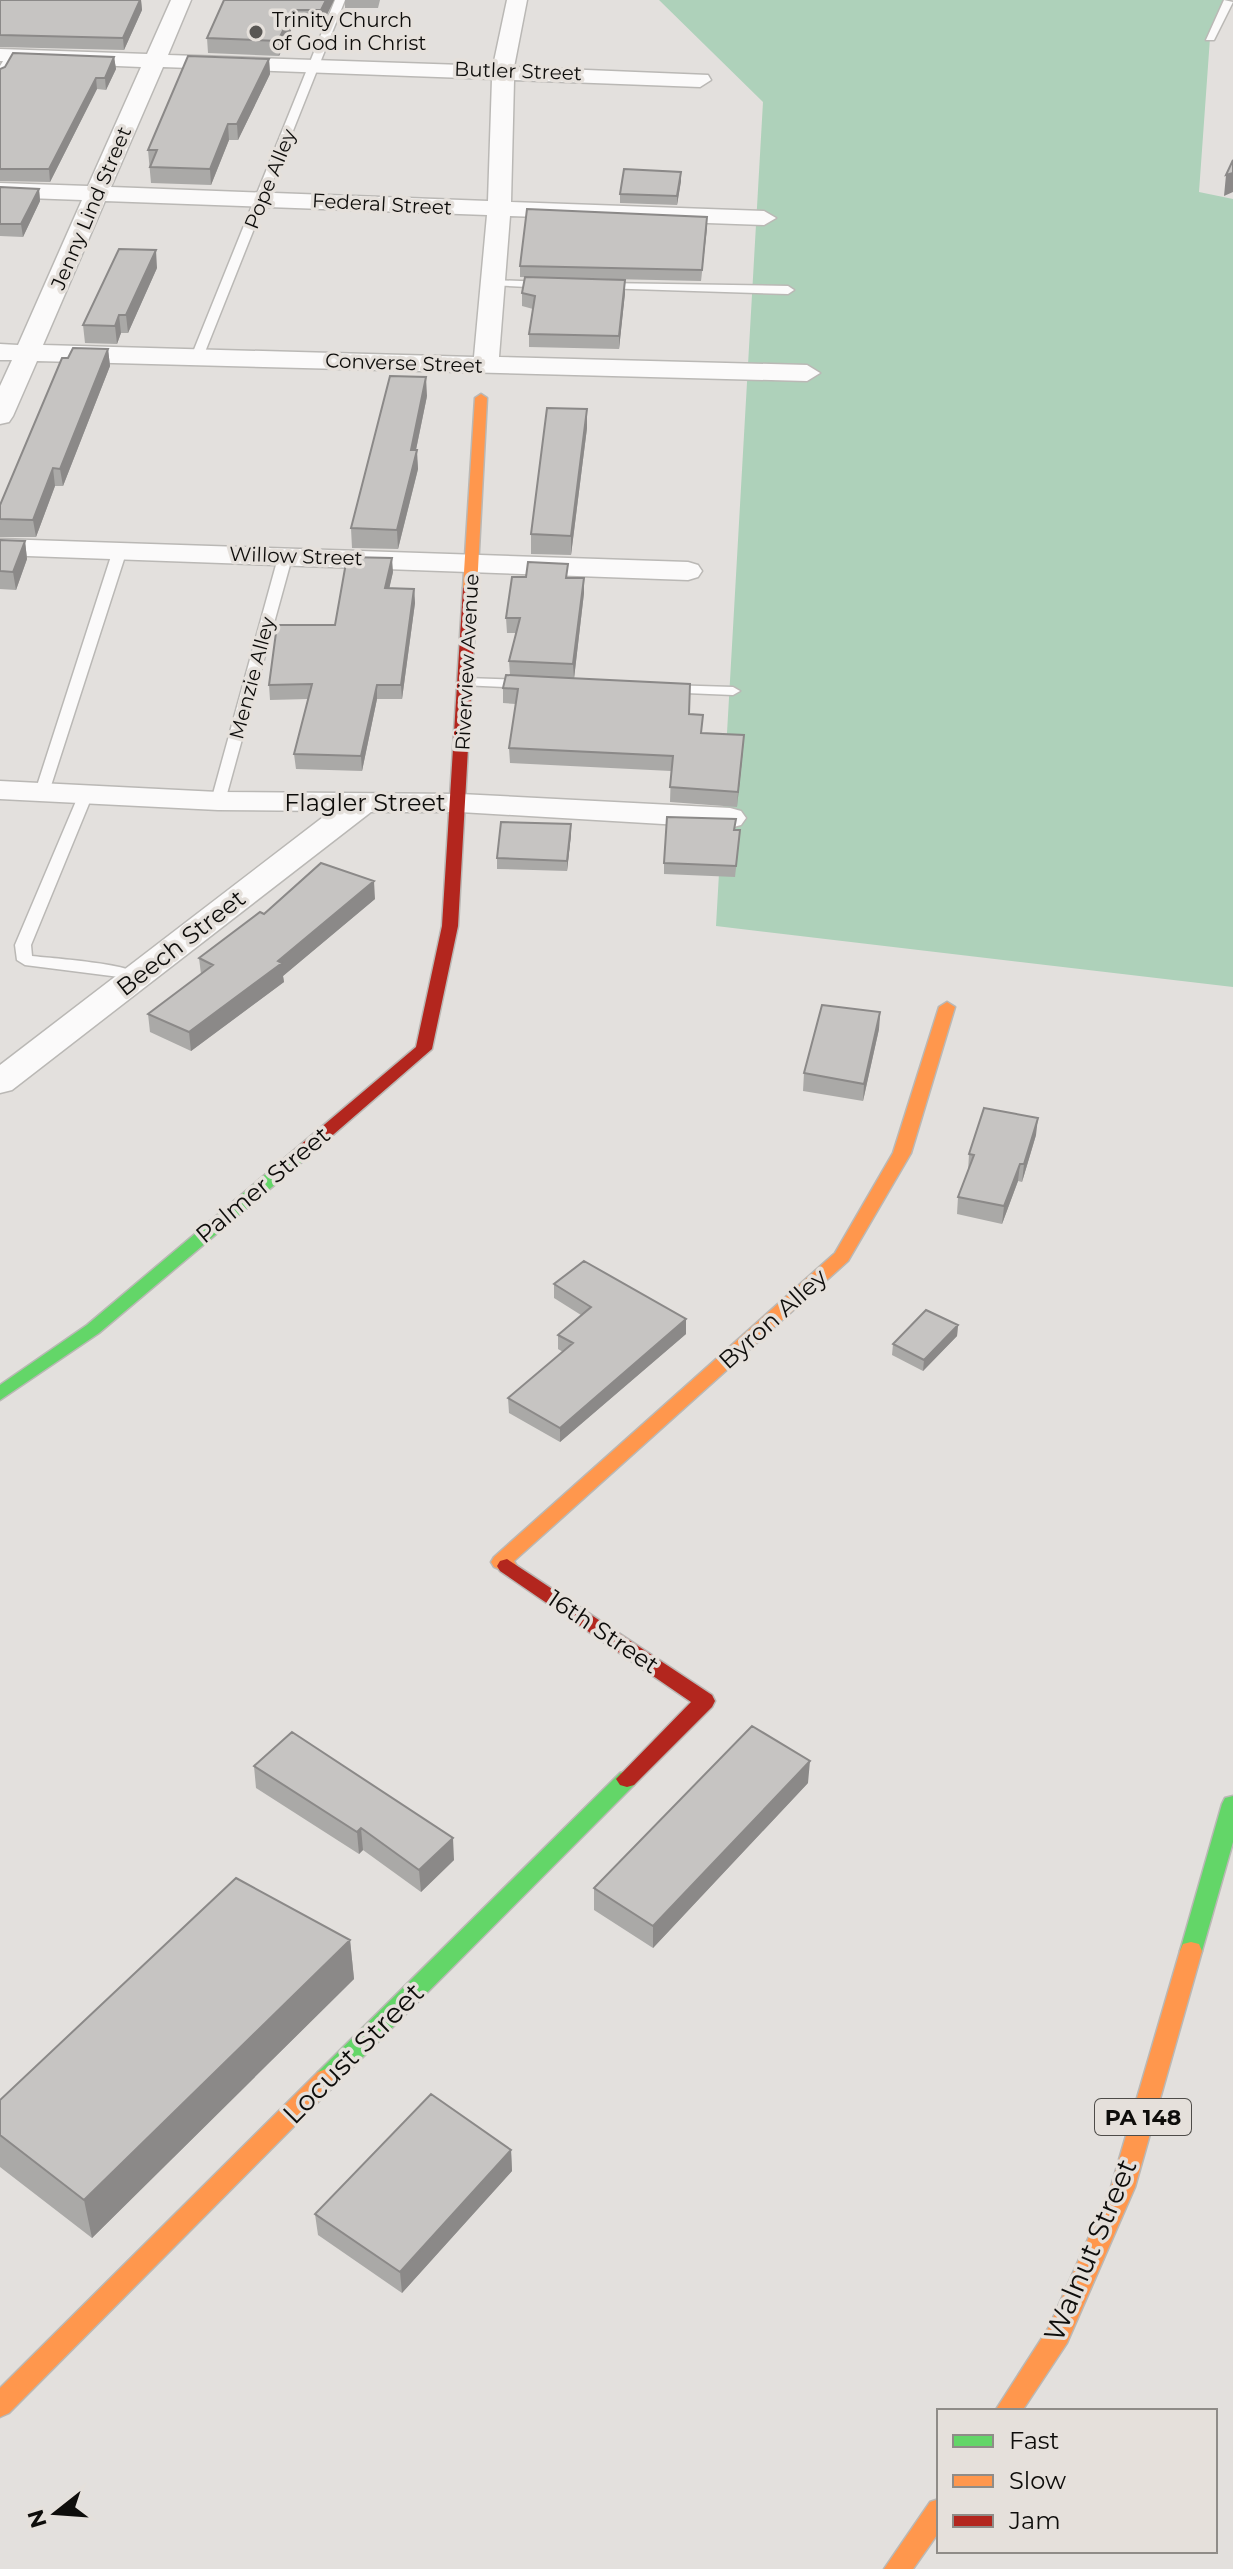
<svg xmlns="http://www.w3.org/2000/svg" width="1233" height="2569" font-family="Montserrat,sans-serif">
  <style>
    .green { fill: #aed1ba }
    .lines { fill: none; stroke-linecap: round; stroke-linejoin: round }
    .lane-casing { stroke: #bab8b5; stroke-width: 3 }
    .street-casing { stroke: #bab8b5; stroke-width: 3 }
    .fast-casing { stroke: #bab8b5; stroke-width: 3 }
    .slow-casing { stroke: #bab8b5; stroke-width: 3 }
    .jam-casing { stroke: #bab8b5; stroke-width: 3 }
    .lane { fill: #fbfafa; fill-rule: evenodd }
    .street { fill: #fbfafa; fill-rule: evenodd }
    .fast { fill: #63d668; fill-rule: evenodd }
    .slow { fill: #ff974d; fill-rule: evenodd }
    .jam { fill: #b3261e; fill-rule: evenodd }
    .wall { fill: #aaa9a7 }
    .shaded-wall { fill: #8b8988 }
    .building { fill: #c6c4c2; stroke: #8b8988; stroke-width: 2 }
    .poi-dot { fill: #595754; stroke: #e5e0db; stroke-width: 3 }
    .labels { text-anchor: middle; stroke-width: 7; stroke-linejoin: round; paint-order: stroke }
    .far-poi-label { font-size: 20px; fill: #0e0d0b; stroke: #e5e0db; text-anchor: start }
    .far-street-label { font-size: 20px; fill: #0e0d0b; stroke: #e5e0db }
    .shield { fill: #e5e0db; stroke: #4e4c49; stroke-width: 2 }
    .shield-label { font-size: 22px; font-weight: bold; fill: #0e0d0b }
    .street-label { font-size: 24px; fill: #0e0d0b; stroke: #e5e0db }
    .near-street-label { font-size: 28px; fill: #0e0d0b; stroke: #e5e0db }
  </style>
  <rect width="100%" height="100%" fill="#e3e0dd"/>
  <!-- green -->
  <path class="green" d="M659 0H1229L1210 38 1199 192 1233 199V987L716 926 763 102Z"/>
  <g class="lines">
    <!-- lane casing -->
    <g class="lane-casing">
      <path id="lane" d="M335 0H345L203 357 193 360 191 357Z
        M1224 0 1233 2 1214 40H1206Z
        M8 53 17 55 4 77 0 78V66Z
        M493 280 546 282 552 285 546 288 489 285 487 283Z
        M604 283 788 286 794 290 788 294 600 288 598 286Z
        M120 546 127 550 49 792 47 795H37L35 792 113 550Z
        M286 550 293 554 225 801 223 804H213L211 801 279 554Z
        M466 678 526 680 533 684 526 688 461 685 459 682Z
        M667 685 733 687 740 691 733 695 662 692V686Z
        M86 790 93 794 31 945 32 956C57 959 129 963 145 977L143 980 25 965 17 960 15 945 79 794Z"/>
    </g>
    <!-- street casing -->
    <g class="street-casing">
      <path id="street" d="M171 0H191L168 55 493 66 507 0H527L514 67 708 75 711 80 700 87 514 80 511 202 764 211 776 218 764 225 510 216 499 357 807 365 820 373 807 381 37 361 13 416 9 422 0 424V386L12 360H0V344L18 345 82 200 0 197V183L88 186 141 67 0 61V49L147 54ZM163 67 492 79 488 201 111 187ZM105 201 487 215 474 357 43 345Z
        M0 539 688 562 698 565 702 571 698 577 688 580 0 555Z
        M0 781 218 792 460 794 730 808 741 811 746 818 741 825 730 828 460 812H371L12 1090 0 1093V1065L331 811 218 810 0 799Z"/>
    </g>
    <!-- fast casing -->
    <g class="fast-casing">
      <path id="fast" d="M298 1151 304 1152 307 1156 304 1160 99 1333 0 1400V1385L87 1325 292 1152Z
        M627 1771 634 1773 638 1779 634 1785 334 2086 326 2089 318 2086 314 2079 318 2072 620 1773Z
        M1233 1796V1842L1202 1951 1199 1958 1191 1960 1183 1958 1180 1951 1222 1804 1225 1798Z"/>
    </g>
    <!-- slow casing -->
    <g class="slow-casing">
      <path id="slow" d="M481 394 487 398 477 588 470 592 463 588 475 398Z
        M947 1002 955 1007 911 1153 848 1261 514 1561 517 1566 514 1571 507 1573 494 1567 491 1562 494 1557 835 1253 893 1153 939 1007Z
        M1191 1942 1199 1944 1202 1951 1135 2187 1067 2343 1022 2411H995L1049 2327 1111 2187 1180 1951 1183 1944Z
        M326 2069 334 2072 338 2079 334 2086 9 2413 0 2417V2388L318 2072Z
        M939 2499V2532L913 2569H884L930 2502Z"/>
    </g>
    <!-- jam casing -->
    <g class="jam-casing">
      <path id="jam" d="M470 584 477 588 458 926 432 1049 304 1160H292L289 1156 292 1152 416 1047 442 926 463 588Z
        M507 1559 712 1695 715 1701 712 1707 634 1785 627 1787 620 1785 616 1779 691 1702 500 1571 497 1566 500 1561Z"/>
    </g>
    <!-- lane -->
    <use href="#lane" class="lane"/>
    <!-- street -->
    <use href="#street" class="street"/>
    <!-- fast -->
    <use href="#fast" class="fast"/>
    <!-- slow -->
    <use href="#slow" class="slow"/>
    <!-- jam -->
    <use href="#jam" class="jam"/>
  </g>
  <!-- wall -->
  <path class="wall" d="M0 0H141L142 10 124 50 0 47Z
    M224 0H334L322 25 294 24 279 56 208 53 207 38Z
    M345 0H380L378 8H345Z
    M114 57 116 69 106 90 97 89 50 182 0 181V69Z
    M269 59 270 74 238 140H229L211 185 151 183 148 150Z
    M681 181 677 205 620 203V194Z
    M0 187 39 189 40 201 23 237 0 236Z
    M707 217 701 281 520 277V266Z
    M157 268 128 333H121L117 344 85 343 83 325Z
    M625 280V293L619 349 529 347V334L533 309 522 306V293Z
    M108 349 110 366 63 486H55L36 537H0V505L68 358Z
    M427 396 416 450 418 469 398 549 352 548 351 528Z
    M587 409V428L571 555 531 554V534Z
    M0 540 25 541 27 559 16 590 0 589Z
    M393 572 389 588 414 589 415 603 402 699H377L362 771 296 769 294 754 308 699 270 700 269 685Z
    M568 578H584V593L574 678 689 714 702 733 743 749 737 807 670 802 671 771 510 763 509 748 516 704 503 703V688L510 675 509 661 516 633H507L506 618Z
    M571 824V835L567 871 497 869V858Z
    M735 830 739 841 735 877 664 874V863Z
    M375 899 283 976 284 982 191 1051 150 1032 148 1014 201 974 199 958 264 914Z
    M880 1012 879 1029 863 1101 803 1091 804 1073Z
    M1036 1135 1022 1182 1018 1181 1002 1224 957 1214 958 1197 968 1172 969 1154Z
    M554 1284 686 1334 560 1442 509 1413 508 1398 563 1352 558 1349V1335L581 1315 554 1298Z
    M958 1325 957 1336 923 1371 892 1355 893 1344Z
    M254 1766 454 1860 421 1892 363 1850 359 1854 256 1788Z
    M808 1783 653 1948 594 1910V1888Z
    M350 1940 354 1979 92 2238 0 2167V2100Z
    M511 2150 512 2171 402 2293 318 2235 315 2214Z"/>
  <!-- shaded-wall -->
  <path class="shaded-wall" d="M140 0H141L142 10 124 50 123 38Z
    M326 0H334L322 25 321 10Z
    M293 10 294 24 279 56 278 41Z
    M114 57 116 69 106 90 105 78Z
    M269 59 270 74 238 140 237 124Z
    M96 78 97 89 50 182 49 169Z
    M228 124 229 140 211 185 210 169Z
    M681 172V181L677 205V196Z
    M1233 173V192L1224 196 1226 175Z
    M39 189 40 201 23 237 21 224Z
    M707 217V228L701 281 702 270Z
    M156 250 157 268 128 333 126 315Z
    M625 280V293L619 349V336Z
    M119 315 121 333 117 344 115 326Z
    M108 349 110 366 63 486 60 469Z
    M426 377 427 396 412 469 411 450Z
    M587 409V428L571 555V536Z
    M417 450 418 469 398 549 397 530Z
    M53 468 55 486 36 537 33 520Z
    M25 541 27 559 16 590 13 572Z
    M392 558 393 572 386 603 385 588Z
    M584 578V593L574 679 573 664Z
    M414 589 415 603 402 699 401 685Z
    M377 685V699L362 771 361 756Z
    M744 735 743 749 737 807 738 792Z
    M571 824V835L567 871V861Z
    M374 881 375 899 283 976 284 982 191 1051 189 1032 278 961Z
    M880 1012 879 1029 863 1101 864 1084Z
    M1038 1118 1036 1135 1022 1182 1024 1164Z
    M1020 1164 1018 1181 1002 1224 1004 1206Z
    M686 1319V1334L560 1442V1428Z
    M958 1325 957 1336 923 1371 924 1360Z
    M810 1761 808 1783 653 1948V1926Z
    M361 1828 363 1850 359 1854 357 1832Z
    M453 1838 454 1860 421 1892 419 1870Z
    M350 1940 354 1979 92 2238 84 2200Z
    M511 2150 512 2171 402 2293 400 2272Z"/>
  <!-- building -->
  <path class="building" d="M0 0H140L123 38 0 35Z
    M224 0H326L321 10H293L278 41 207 38Z
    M13 53 114 57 105 78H96L49 169H0V69L5 67Z
    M188 56 269 59 237 124H228L210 169 150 167 157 150H148Z
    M1233 160V173L1226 175Z
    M624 169 681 172 677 196 620 194Z
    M0 187 39 189 21 224H0Z
    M527 209 707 217 702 270 520 266Z
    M119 249 156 250 126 315H119L115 326 83 325Z
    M525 277 625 280 619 336 529 334 535 296 522 293Z
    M73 348 108 349 60 469 53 468 33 520 0 519V505L62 358H68Z
    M390 376 426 377 411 450H417L397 530 351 528Z
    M547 408 587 409 571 536 531 534Z
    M0 540 25 541 13 572 0 571Z
    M347 557 392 558 385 588 414 589 401 685H377L361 756 294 754 312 684 269 685 277 625H335Z
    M528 562 568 564 566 578H584L573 664 509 661 520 618H506L512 577H526Z
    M506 675 690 684 689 714 703 715 701 733 744 735 738 792 670 787 673 756 509 748 518 689 503 688Z
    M667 817 736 819 734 830H740L736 866 664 863Z
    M501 822 571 824 567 861 497 858Z
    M321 863 374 881 278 961 282 963 189 1032 148 1014 213 965 199 958 260 912 264 914Z
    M822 1005 880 1012 864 1084 804 1073Z
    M984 1108 1038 1118 1024 1164H1020L1004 1206 958 1197 974 1155 969 1154Z
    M584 1261 686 1319 560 1428 508 1398 573 1343 558 1335 591 1307 554 1284Z
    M926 1310 958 1325 924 1360 893 1344Z
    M752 1726 810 1761 653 1926 594 1888Z
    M292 1732 453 1838 419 1870 361 1828 357 1832 254 1766Z
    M236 1878 350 1940 84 2200 0 2135V2100Z
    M431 2094 511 2150 400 2272 315 2214Z"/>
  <!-- markers -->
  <circle class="poi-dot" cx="256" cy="32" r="8"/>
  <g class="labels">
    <!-- far-poi labels -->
    <g class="far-poi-label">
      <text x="272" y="27">Trinity Church<tspan x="272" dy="23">of God in Christ</tspan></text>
    </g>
    <!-- far-street labels -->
    <g class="far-street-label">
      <text transform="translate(518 71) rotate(2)" y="7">Butler Street</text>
      <text transform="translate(270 179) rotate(-68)" y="7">Pope Alley</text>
      <text transform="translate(382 204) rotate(3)" y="7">Federal Street</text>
      <text transform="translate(91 208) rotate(-67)" y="7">Jenny Lind Street</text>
      <text transform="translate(404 363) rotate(2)" y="7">Converse Street</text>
      <text transform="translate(296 556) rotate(2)" y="7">Willow Street</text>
      <text transform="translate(467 662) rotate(-87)" y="7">Riverview Avenue</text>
      <text transform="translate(252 678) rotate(-75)" y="7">Menzie Alley</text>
    </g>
    <!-- shield labels -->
    <rect class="shield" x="1095" y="2099" width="96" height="36" rx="6"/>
    <g class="shield-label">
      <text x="1143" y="2125">PA 148</text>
    </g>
    <!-- street labels -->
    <g class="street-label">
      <text x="365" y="811">Flagler Street</text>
      <text transform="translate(181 943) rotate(-38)" y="8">Beech Street</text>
      <text transform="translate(263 1185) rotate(-40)" y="8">Palmer Street</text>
      <text transform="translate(773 1319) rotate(-42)" y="8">Byron Alley</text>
      <text transform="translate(603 1632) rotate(34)" y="8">16th Street</text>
    </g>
    <!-- near-street labels -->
    <g class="near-street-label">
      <text transform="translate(353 2053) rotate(-45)" y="10">Locust Street</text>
      <text transform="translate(1090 2250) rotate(-67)" y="10">Walnut Street</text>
    </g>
  </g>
  <!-- legend -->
  <rect x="937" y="2409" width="280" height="144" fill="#e5e0db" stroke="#8f8c88" stroke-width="2"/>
  <rect x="953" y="2435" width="40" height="12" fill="#63d668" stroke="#8f8c88" stroke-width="2"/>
  <text x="1009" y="2449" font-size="24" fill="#0e0d0b">Fast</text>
  <rect x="953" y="2475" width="40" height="12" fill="#ff974d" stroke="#8f8c88" stroke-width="2"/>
  <text x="1009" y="2489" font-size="24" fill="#0e0d0b">Slow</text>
  <rect x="953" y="2515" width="40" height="12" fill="#b3261e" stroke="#8f8c88" stroke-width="2"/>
  <text x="1009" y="2529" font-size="24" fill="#0e0d0b">Jam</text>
  <!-- north arrow -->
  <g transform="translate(56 2513) rotate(253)" stroke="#e5e0db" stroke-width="6" paint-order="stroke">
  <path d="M0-6L14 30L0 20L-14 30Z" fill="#0e0d0b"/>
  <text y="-12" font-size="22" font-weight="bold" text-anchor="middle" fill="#0e0d0b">N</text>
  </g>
</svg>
